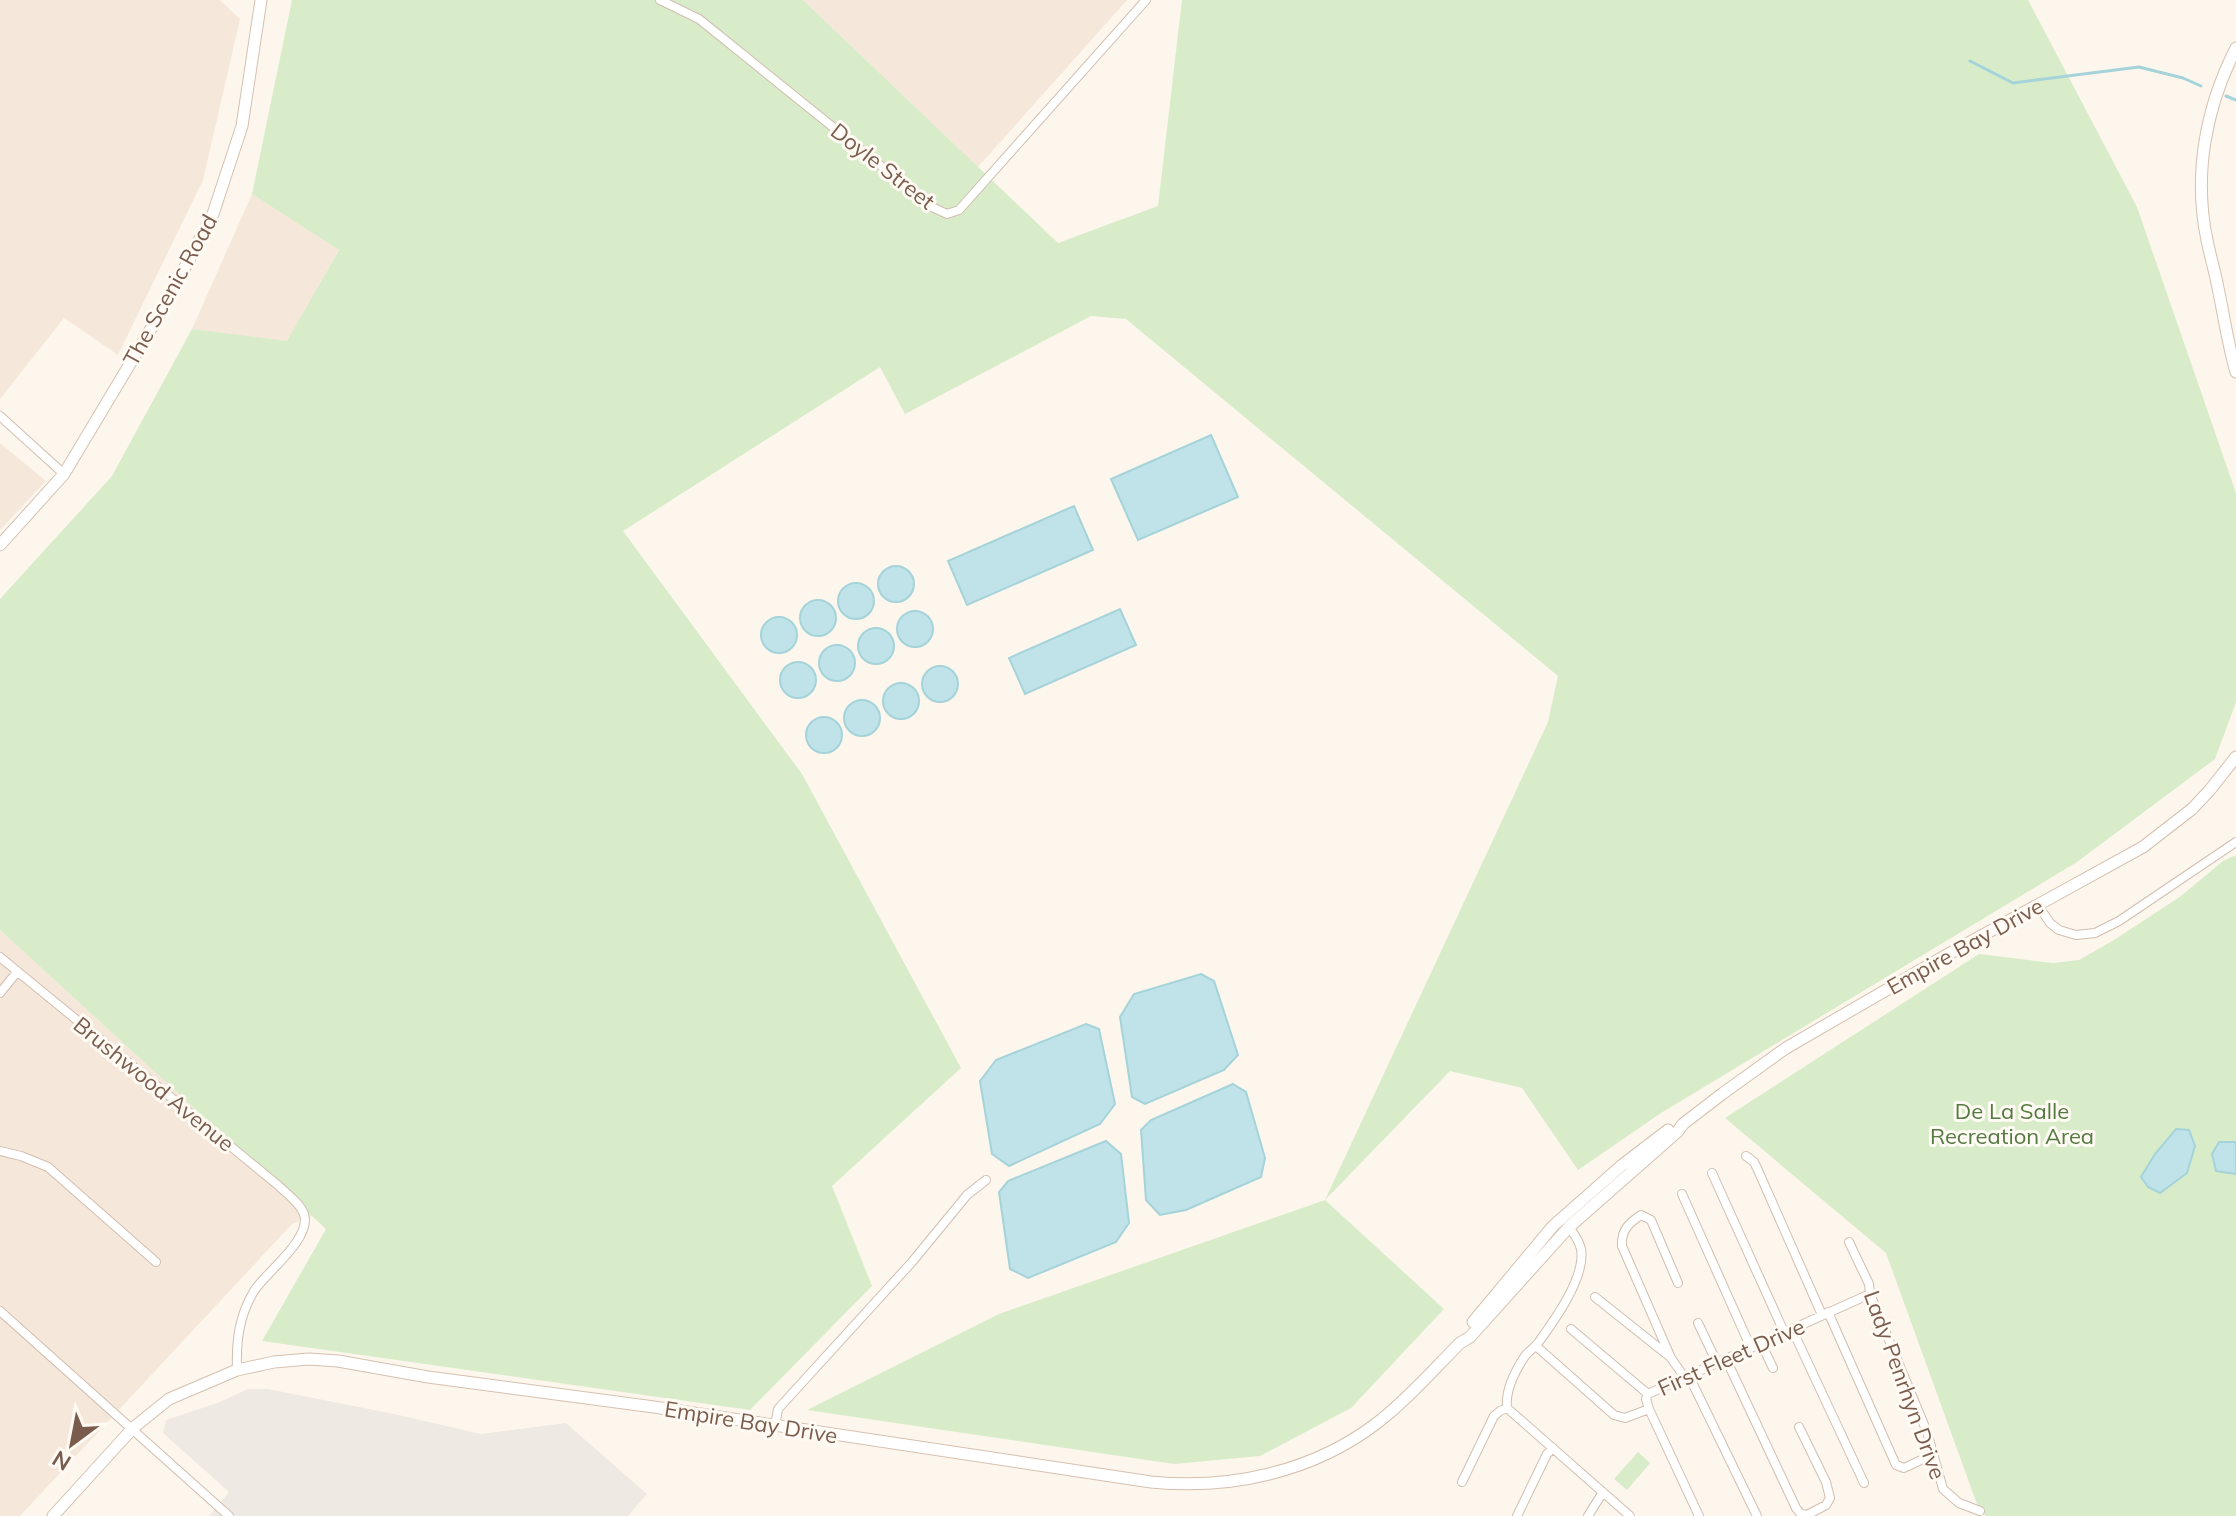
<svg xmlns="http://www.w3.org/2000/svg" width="2236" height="1516" font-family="Mulish,sans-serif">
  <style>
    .residential { fill: #f5e8da }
    .industrial { fill: #efe9e4 }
    .green { fill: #d8ecc9 }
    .water { fill: #bfe3e8; stroke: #a5d3da; stroke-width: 2 }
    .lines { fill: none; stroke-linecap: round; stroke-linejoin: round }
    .stream { stroke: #a5d3da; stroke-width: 3 }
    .minor-casing { stroke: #d1beb0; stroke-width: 10 }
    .secondary-casing { stroke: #d6c0b0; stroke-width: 13 }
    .minor { stroke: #fff; stroke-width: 8 }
    .secondary { stroke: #fff; stroke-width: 11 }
    .labels { text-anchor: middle; stroke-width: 6; stroke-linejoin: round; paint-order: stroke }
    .street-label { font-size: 22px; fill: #7a5c4d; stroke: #fffaf3 }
    .park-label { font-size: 22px; fill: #537a41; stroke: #fffaf3 }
  </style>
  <rect width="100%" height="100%" fill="#fdf6ec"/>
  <!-- residential -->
  <path class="residential" d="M0 0H220L240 19 203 180 118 355 64 318 0 399Z
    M803 0H1127L978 167Z
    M252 194 339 249 288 342 192 329Z
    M0 443 46 481 0 530Z
    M0 930 312 1216 292 1224 20 1516H0Z"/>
  <!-- industrial -->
  <path class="industrial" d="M248 1389H268L394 1414 481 1434 566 1423 647 1494 628 1516H209L229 1492 163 1433 166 1420 220 1402Z"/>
  <!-- green -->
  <path class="green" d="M292 0H803L1058 243 1158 206 1182 0H2028L2137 207 2236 493V702L2215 759 2077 862 1661 1113 1578 1170 1522 1088 1450 1071 1325 1200 1444 1309 1351 1408 1260 1456 1174 1464 807 1410 999 1314 1325 1200 1548 722 1558 676 1126 319 1091 316 905 414 880 367 623 531 802 774 961 1068 832 1186 872 1286 750 1410 262 1341 326 1229 0 930V599L112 476 192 329 287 341 339 250 252 194Z
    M2236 855V1516H1986L1978 1507 1886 1253 1725 1118 1979 954 2053 963 2079 960 2114 940 2181 896 2223 861Z
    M1638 1452 1650 1463 1627 1490 1614 1479Z"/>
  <!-- water -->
  <path class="water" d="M1211 435 1238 497 1138 540 1111 479Z
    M1074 506 1093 550 967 605 948 561Z
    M878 584a18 18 0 1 1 36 0a18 18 0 1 1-36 0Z
    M838 601a18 18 0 1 1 36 0a18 18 0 1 1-36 0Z
    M800 618a18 18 0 1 1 36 0a18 18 0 1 1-36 0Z
    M1120 609 1136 645 1025 694 1009 658Z
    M897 629a18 18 0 1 1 36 0a18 18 0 1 1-36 0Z
    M761 635a18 18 0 1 1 36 0a18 18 0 1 1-36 0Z
    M858 646a18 18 0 1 1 36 0a18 18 0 1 1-36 0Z
    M819 663a18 18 0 1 1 36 0a18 18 0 1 1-36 0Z
    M780 680a18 18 0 1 1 36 0a18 18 0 1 1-36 0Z
    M922 684a18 18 0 1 1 36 0a18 18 0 1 1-36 0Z
    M883 701a18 18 0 1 1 36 0a18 18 0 1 1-36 0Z
    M844 718a18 18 0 1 1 36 0a18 18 0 1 1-36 0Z
    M806 735a18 18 0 1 1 36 0a18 18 0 1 1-36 0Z
    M1201 974 1214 981 1238 1055 1224 1070 1145 1104 1132 1097 1120 1017 1134 994Z
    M1086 1024 1099 1029 1115 1104 1100 1124 1009 1166 992 1154 980 1081 996 1060Z
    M1233 1084 1246 1092 1265 1158 1261 1177 1186 1210 1160 1215 1146 1200 1141 1130 1151 1120Z
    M2176 1129 2189 1130 2195 1146 2187 1173 2160 1193 2148 1187 2141 1177 2155 1154Z
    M1106 1141 1121 1154 1129 1223 1116 1242 1028 1278 1010 1269 999 1192 1008 1181Z
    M2219 1142H2236V1174L2216 1171 2212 1154Z"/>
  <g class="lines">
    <!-- stream -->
    <path class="stream" d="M1970 61 2013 83 2139 67 2183 78 2201 86
      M2226 96 2236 100"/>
    <!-- minor casing -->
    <g class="minor-casing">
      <path id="minor" d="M660 0 699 19 932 207 947 214 959 210 1146 0
        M0 416 64 474
        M2038 905 2050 923 2059 930 2076 935 2095 933 2119 921 2236 842
        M0 957 279 1186C287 1194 300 1203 304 1214 312 1239 266 1272 254 1291 239 1316 236 1341 237 1370
        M0 993 17 972
        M0 1151 21 1156 48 1167 156 1262
        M1746 1156 1754 1162 1757 1168 1822 1315
        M1712 1173 1784 1332
        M1682 1194 1751 1348
        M1569 1227C1574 1234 1579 1240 1581 1249 1586 1277 1554 1321 1538 1343 1534 1348 1529 1351 1525 1356 1515 1371 1505 1390 1507 1408L1630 1516
        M1849 1242 1869 1284 1870 1294 1927 1432 1943 1489 1959 1503 1980 1511
        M1678 1283 1651 1220 1641 1215C1629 1223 1621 1230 1622 1246L1671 1358 1685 1378
        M1595 1297 1669 1356
        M0 1311 229 1516
        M1828 1312 1896 1465 1904 1468 1934 1454
        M1698 1323 1717 1363
        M1571 1329 1648 1394
        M1792 1329 1864 1483
        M1761 1343 1773 1368
        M1536 1346 1614 1415 1625 1418 1649 1409
        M1726 1359 1796 1508 1801 1514 1807 1515 1826 1505 1830 1498 1826 1482 1799 1427
        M1689 1376 1757 1516
        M775 1426 778 1409 912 1262 967 1195 986 1180
        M1462 1482 1494 1416 1500 1411 1507 1408
        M1517 1516 1547 1454 1553 1448
        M1588 1516 1603 1492
        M1699 1516 1649 1409 1646 1399 1648 1394 1870 1294"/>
    </g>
    <!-- secondary casing -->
    <g class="secondary-casing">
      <path id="secondary" d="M2236 48C2206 107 2193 174 2207 240 2210 256 2215 271 2218 288 2224 316 2228 345 2236 372
        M0 545 64 474 164 307 213 214 242 126 261 0
        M1473 1322 1553 1226 1621 1166 1668 1130
        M53 1516 133 1428 169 1399 237 1370 274 1362 309 1359 338 1361 428 1377 654 1407 1151 1482C1230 1490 1313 1472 1377 1423 1407 1400 1433 1370 1460 1343L1470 1337 1569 1227 1678 1131 1683 1124 1722 1094 1786 1048 1945 956 2143 847 2192 809 2209 791 2236 757"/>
    </g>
    <!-- minor -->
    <use href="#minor" class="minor"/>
    <!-- secondary -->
    <use href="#secondary" class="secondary"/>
  </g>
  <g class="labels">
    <!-- street labels -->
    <g class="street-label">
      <text transform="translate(883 166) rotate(38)" y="8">Doyle Street</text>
      <text transform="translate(170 290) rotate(-61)" y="8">The Scenic Road</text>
      <text transform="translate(1965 946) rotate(-29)" y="8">Empire Bay Drive</text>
      <text transform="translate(154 1084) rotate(39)" y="8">Brushwood Avenue</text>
      <text transform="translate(1731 1357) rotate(-24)" y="8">First Fleet Drive</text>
      <text transform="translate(1905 1385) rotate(70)" y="8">Lady Penrhyn Drive</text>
      <text transform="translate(751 1422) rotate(9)" y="8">Empire Bay Drive</text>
    </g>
    <!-- park labels -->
    <g class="park-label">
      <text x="2012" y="1119">De La Salle<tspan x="2012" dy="25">Recreation Area</tspan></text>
    </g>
  </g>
  <!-- north arrow -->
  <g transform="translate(72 1444) rotate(212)" stroke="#fffaf3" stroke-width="6" paint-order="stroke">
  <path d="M0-6L14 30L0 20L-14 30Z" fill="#7a5c4d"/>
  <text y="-12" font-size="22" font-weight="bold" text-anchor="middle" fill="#7a5c4d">N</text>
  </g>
</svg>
